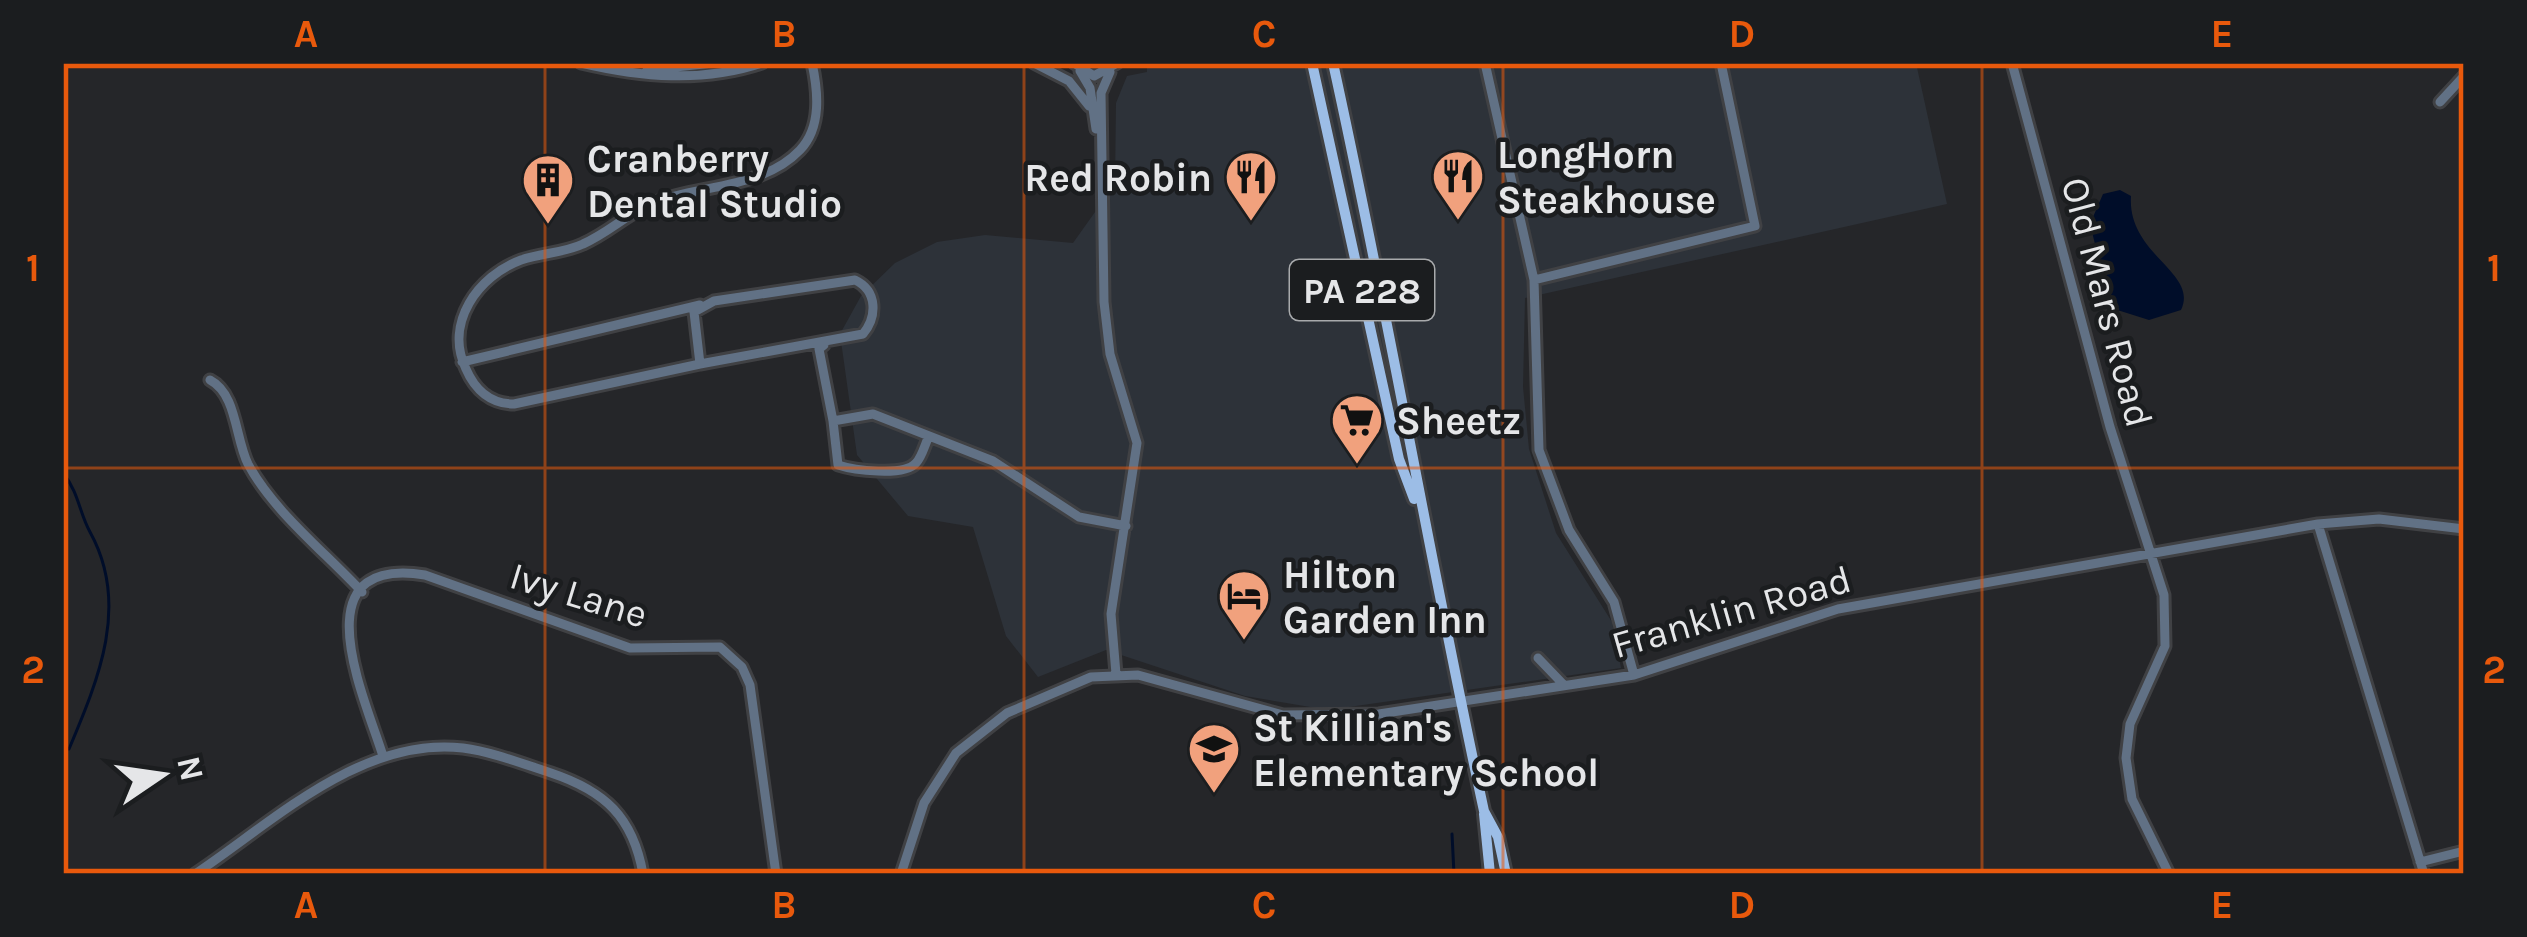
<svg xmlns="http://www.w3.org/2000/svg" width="2527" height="937" font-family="Karla,sans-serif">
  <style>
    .built { fill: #2d3239 }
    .water { fill: #000d29 }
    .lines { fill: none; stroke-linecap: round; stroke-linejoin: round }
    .stream { stroke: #000d29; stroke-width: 3 }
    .minor-casing { stroke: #404144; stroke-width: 15 }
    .major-casing { stroke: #404144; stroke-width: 16 }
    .minor { stroke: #617185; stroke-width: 9 }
    .major { stroke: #9cbde6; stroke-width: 10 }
    .grid { fill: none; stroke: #e8590c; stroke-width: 3; stroke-opacity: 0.55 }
    .labels { text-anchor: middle; stroke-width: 9; stroke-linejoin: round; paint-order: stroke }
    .shield { fill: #1b1d1f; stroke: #a8aaac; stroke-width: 3 }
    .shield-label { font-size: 36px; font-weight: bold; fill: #e5e6e8 }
    .poi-label { font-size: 39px; font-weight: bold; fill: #e5e6e8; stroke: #1b1d1f; text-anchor: start }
    .street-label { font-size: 39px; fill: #e5e6e8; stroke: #1b1d1f }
    .neatline { fill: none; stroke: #e8590c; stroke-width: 4.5 }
    .grid-label { font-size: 39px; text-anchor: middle; font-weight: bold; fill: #e8590c }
  </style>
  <rect width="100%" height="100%" fill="#252629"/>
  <!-- built -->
  <path class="built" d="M1147 63H1916L1947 204 1525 298 1523 387 1529 449 1556 533 1612 622 1621 668 1328 710 1245 696 1106 650 1038 677 1006 636 973 527 908 516 857 455 840 334 861 296 895 263 937 242 985 235 1073 243 1115 184 1116 103 1127 76 1147 72Z"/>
  <!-- water -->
  <path class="water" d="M2120 190 2131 196C2127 255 2199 272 2181 310L2149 320 2111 308 2090 224 2103 194Z"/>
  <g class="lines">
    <!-- stream -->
    <path class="stream" d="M63 473C79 493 79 512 90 532 130 604 99 678 69 749
      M1452 834 1454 874"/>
    <!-- minor casing -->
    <g class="minor-casing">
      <path id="minor" d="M581 63C641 77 702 83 762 63
        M1034 63 1069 81 1089 106
        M1074 63 1094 76 1117 63
        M1485 63 1534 280 1539 450 1569 530 1614 602 1634 675
        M2012 63 2110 427 2164 595 2165 646 2130 724 2126 758 2132 799 2169 874
        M647 70 713 63
        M1080 71 1090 88 1096 129
        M1110 72 1101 93 1104 302 1110 354 1137 443 1111 614 1116 674
        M2440 102 2464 76
        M1534 280 1755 226 1721 63
        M824 345 819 349 833 421 873 414 993 461 1079 517 1126 526
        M462 362 700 305
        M700 364 863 334C877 317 878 291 855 280L714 301 694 312 700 364 514 404C491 404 475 390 466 369 444 323 478 276 521 260 541 253 564 253 583 244 606 234 624 217 646 206 693 184 761 191 800 150 822 127 818 91 812 63
        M210 380C237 394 235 438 248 464 273 511 326 553 362 592
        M833 421 838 465C853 470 904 477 916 463 922 457 925 444 929 436
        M2318 524 2424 874
        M1538 658 1563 684
        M383 756C365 698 298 555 425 575L630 648 720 647 742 667 750 685 776 874
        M2420 862 2464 851
        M195 874C273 822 362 736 463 748 493 752 523 764 551 773 605 791 633 817 643 874
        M901 874 924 803 956 753 1007 713 1091 677 1138 675 1283 715 1379 714 1634 675 1838 609 2318 524 2379 519 2464 529"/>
    </g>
    <!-- major casing -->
    <g class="major-casing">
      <path id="major" d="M1312 63 1399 459 1414 499
        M1333 63C1388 312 1430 562 1484 811L1498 837 1506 874
        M1484 814 1490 874"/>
    </g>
    <!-- minor -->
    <use href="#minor" class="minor"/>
    <!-- major -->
    <use href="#major" class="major"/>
  </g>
  <!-- grid -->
  <path class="grid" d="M545 63V874M1024 63V874M1503 63V874M1982 63V874M63 468H2464"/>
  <!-- icons -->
  <defs>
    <g id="restaurant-pin" transform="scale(2.7)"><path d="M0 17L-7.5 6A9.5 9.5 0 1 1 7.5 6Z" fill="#f1a17d" stroke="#1b1d1f"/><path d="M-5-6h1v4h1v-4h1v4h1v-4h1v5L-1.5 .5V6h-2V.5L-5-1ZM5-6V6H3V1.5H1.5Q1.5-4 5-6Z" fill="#111"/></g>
    <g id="building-pin" transform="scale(2.7)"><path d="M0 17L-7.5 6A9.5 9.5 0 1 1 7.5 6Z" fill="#f1a17d" stroke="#1b1d1f"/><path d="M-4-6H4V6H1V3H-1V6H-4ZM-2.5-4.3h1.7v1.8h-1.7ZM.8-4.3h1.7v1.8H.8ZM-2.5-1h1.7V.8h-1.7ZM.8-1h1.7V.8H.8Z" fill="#111"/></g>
    <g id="supermarket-pin" transform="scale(2.7)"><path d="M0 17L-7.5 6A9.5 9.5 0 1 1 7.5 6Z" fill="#f1a17d" stroke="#1b1d1f"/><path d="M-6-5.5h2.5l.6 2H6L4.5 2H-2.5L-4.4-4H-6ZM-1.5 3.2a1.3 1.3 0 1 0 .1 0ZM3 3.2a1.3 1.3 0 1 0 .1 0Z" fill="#111"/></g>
    <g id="hotel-pin" transform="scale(2.7)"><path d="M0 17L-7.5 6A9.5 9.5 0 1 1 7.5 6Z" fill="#f1a17d" stroke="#1b1d1f"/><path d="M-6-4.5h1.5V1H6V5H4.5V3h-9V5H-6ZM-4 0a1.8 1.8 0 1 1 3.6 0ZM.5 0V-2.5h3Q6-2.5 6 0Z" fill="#111"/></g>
    <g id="school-pin" transform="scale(2.7)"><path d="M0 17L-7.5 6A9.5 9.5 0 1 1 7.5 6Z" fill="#f1a17d" stroke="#1b1d1f"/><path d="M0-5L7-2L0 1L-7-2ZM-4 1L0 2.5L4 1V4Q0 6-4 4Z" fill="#111"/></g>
  </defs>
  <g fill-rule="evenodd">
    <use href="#restaurant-pin" x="1458" y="176"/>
    <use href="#restaurant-pin" x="1251" y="177"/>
    <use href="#building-pin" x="548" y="180"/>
    <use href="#supermarket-pin" x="1357" y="420"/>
    <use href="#hotel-pin" x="1244" y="596"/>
    <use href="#school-pin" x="1214" y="749"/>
  </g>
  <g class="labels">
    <!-- shield labels -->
    <rect class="shield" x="1290" y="260" width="144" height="60" rx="9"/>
    <g class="shield-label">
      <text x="1362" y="303">PA 228</text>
    </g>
    <!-- poi labels -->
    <g class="poi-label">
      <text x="1497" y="168">LongHorn<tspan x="1497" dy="45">Steakhouse</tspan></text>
      <text x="587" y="172">Cranberry<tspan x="587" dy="45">Dental Studio</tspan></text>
      <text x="1212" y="191" text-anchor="end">Red Robin</text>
      <text x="1396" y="434">Sheetz</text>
      <text x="1283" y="588">Hilton<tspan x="1283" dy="45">Garden Inn</tspan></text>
      <text x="1253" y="741">St Killian's<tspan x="1253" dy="45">Elementary School</tspan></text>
    </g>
    <!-- street labels -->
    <g class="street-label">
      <text transform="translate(2108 302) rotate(75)" y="14">Old Mars Road</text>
      <text transform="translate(579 594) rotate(17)" y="14">Ivy Lane</text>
      <text transform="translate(1731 611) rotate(-16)" y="14">Franklin Road</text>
    </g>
  </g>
  <!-- border -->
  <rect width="2527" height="937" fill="none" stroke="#1b1d1f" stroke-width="132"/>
  <!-- north arrow -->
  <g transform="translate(162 775) rotate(77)" stroke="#1b1d1f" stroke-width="9" paint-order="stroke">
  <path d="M0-9L21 45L0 30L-21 45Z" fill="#e5e6e8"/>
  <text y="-18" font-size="33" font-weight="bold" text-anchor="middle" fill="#e5e6e8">N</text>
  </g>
  <rect x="66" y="66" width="2395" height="805" class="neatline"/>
  <g class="grid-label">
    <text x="306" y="47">A</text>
    <text x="784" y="47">B</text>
    <text x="1264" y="47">C</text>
    <text x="1742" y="47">D</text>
    <text x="2222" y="47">E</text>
    <text x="33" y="281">1</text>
    <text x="2494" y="281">1</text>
    <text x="33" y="683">2</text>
    <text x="2494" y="683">2</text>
    <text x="306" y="918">A</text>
    <text x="784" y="918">B</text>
    <text x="1264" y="918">C</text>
    <text x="1742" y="918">D</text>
    <text x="2222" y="918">E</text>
  </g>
</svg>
